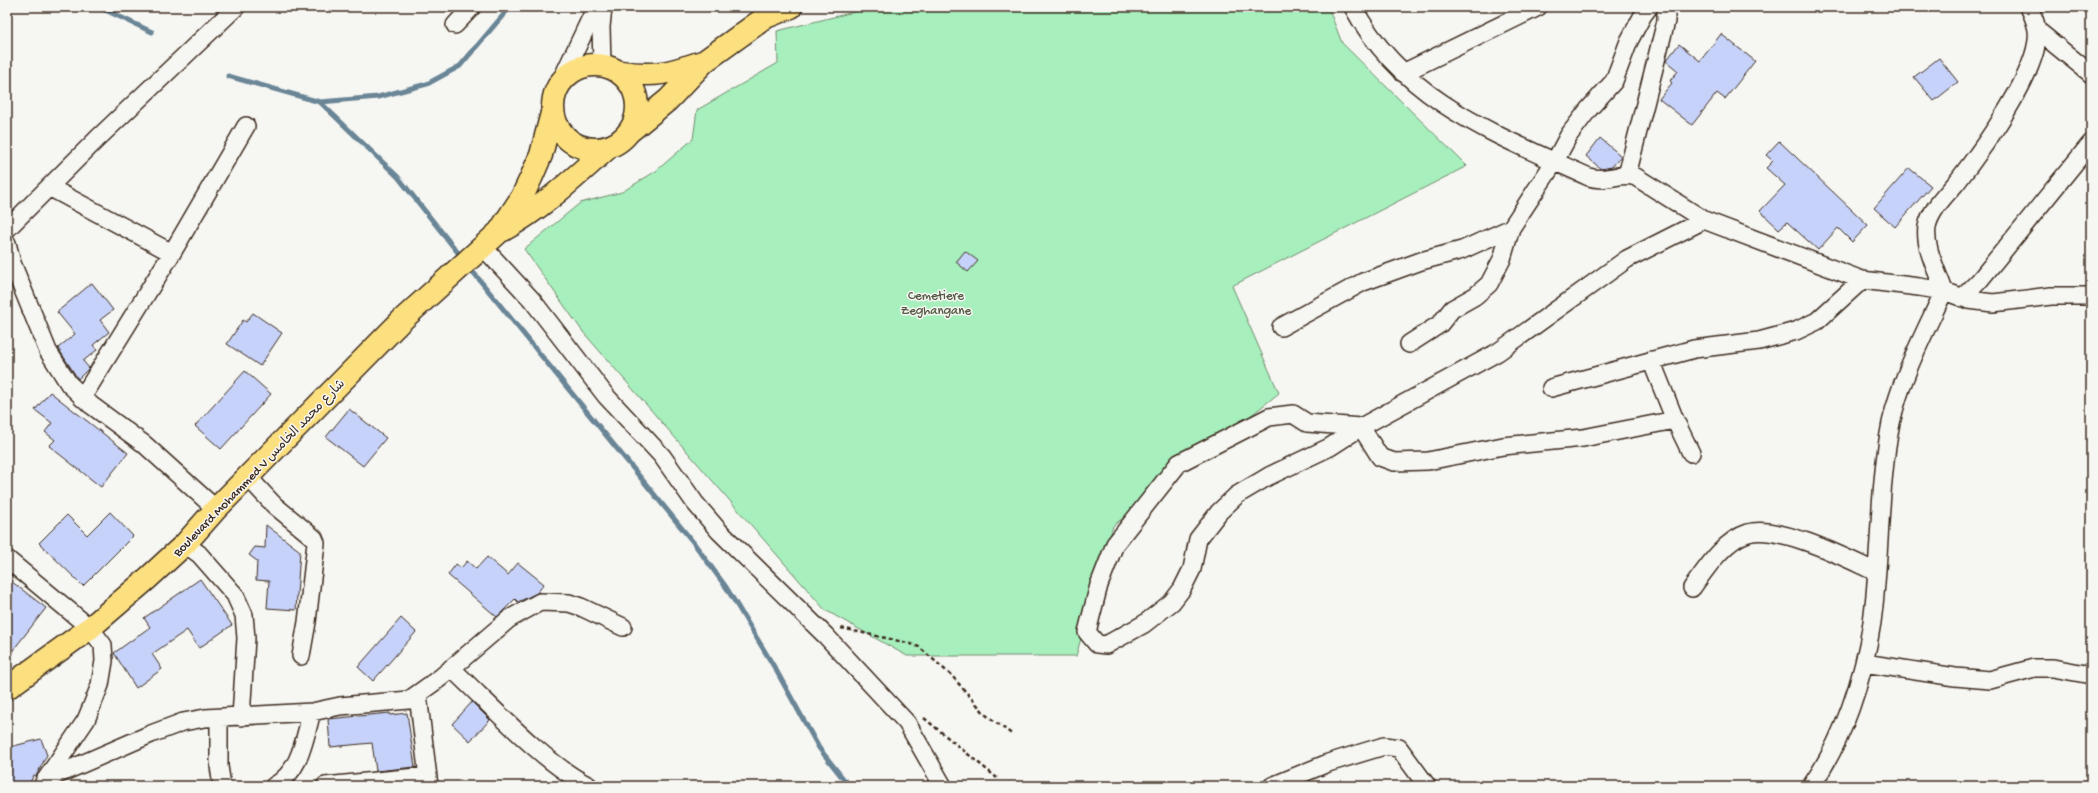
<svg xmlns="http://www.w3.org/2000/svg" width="2098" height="793" font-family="'Gochi Hand','Playpen Sans Arabic',sans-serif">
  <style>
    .green { fill: #a7efbd; stroke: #718c6e }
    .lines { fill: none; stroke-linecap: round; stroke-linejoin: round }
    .stream { stroke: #698596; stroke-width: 5 }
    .building { fill: #c6d2f9; stroke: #3b2a1e }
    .minor-casing { stroke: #3b2a1e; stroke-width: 20 }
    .major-casing { stroke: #3b2a1e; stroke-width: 25 }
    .path { stroke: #3b2a1e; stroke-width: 2.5; stroke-dasharray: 4 3; stroke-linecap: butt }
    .minor { stroke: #f6f6f2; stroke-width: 17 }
    .major { stroke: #fce080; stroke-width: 22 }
    .labels { text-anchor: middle; stroke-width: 3; stroke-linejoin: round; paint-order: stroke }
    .park-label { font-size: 13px; fill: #565b46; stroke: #f6f6f2 }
    .street-label { font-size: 13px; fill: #3b2a1e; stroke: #f6f6f2 }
  </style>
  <rect width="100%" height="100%" fill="#f6f6f2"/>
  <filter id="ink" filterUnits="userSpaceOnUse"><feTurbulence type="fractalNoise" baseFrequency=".025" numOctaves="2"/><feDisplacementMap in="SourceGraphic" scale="8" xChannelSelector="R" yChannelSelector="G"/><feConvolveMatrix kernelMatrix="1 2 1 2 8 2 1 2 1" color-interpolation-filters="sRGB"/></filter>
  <g filter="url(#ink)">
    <!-- green -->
    <path class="green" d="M874 7H1328L1342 43 1467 166 1232 286 1279 393 1113 526 1076 656H907L825 610 583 332 524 249 580 203 622 192 656 171 693 139 697 110 778 63 777 31Z"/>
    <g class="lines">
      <!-- stream -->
      <path class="stream" d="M99 7 152 32
        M228 76 320 102 378 97 427 84 460 66 510 7
        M320 102 398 177 463 259
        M469 267 693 542 726 587 776 670 819 748 849 786"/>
    </g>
    <!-- building -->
    <path class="building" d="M1721 34 1755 61 1725 99 1717 93 1692 125 1659 99 1672 83 1670 81 1678 71 1666 61 1679 44 1700 61Z
      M1939 58 1958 82 1934 101 1914 77Z
      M1600 138 1621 156 1612 167 1601 169 1586 156Z
      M1779 141 1868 225 1852 242 1838 228 1818 250 1787 222 1779 229 1760 211 1785 185 1766 168 1773 161 1766 155Z
      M1909 168 1931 186 1895 227 1874 208Z
      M965 251 978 261 968 272 956 262Z
      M92 283 113 310 100 320 109 332 93 345 97 350 83 361 89 368 78 379 58 348 75 334 57 312Z
      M253 313 282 333 260 366 227 344 243 320 246 322Z
      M245 371 271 394 221 449 195 426Z
      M50 392 128 453 101 487 49 446 55 440 45 432 52 423 35 410Z
      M349 409 386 438 363 466 326 437Z
      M110 512 133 536 83 586 39 543 67 515 87 535Z
      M266 525 300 551 296 610 267 608 269 581 256 580 257 561 249 555 255 547 265 548Z
      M487 557 508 575 518 563 544 584 537 593 518 602 515 599 497 617 448 575 456 564 461 568 467 561 476 569Z
      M7 578 46 608 7 658Z
      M200 579 232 625 199 648 187 630 152 654 162 669 136 688 114 653 150 627 144 618Z
      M401 618 416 632 373 681 358 667Z
      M472 702 490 720 470 741 452 724Z
      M390 713V715L407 713 415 767 376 771 372 743 330 747 328 719Z
      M41 739 47 755 36 776 34 775 28 786H7V754L10 747Z"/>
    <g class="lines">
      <!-- minor casing -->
      <g class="minor-casing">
        <path id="minor" d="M1353 7C1404 102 1497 135 1589 177 1607 183 1621 171 1636 177L1704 220 1862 280 1919 287 1944 291 1969 300 1993 303 2051 296H2091
          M455 25 472 7
          M2037 30 2091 74
          M602 65 601 27 603 7
          M1403 73 1538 7
          M558 87 596 7
          M1627 175 1666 21V7
          M49 187 172 253
          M7 229 98 138 236 7
          M7 243 12 263 48 351 69 384 91 405 144 444 216 509
          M484 248 532 300 606 396 662 456 695 503 719 531 826 636 907 723 943 786
          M1962 298 1979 281 2091 143
          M1281 327 1363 282 1421 261 1462 250 1511 228
          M1409 344 1440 324 1452 309 1475 296 1489 284 1502 259 1511 228 1555 161 1569 135 1588 110 1614 81 1629 41 1643 15 1649 7
          M1651 360 1675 420 1691 453
          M1551 388 1694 349 1759 341 1796 331 1817 321 1862 280
          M82 398 172 253 246 126
          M1361 427 1307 423 1293 414 1269 417 1179 463 1115 544 1099 585 1087 632 1097 644 1106 645 1144 624 1172 602 1182 589 1192 569 1198 539 1219 512 1237 495 1269 476 1330 447 1361 427 1498 352 1627 259 1704 220
          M1361 427 1380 457 1394 462 1428 461 1503 446 1583 438 1675 420
          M248 477 274 505 314 538 316 543 307 622 301 656
          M185 544 199 554 235 595 244 615 246 638 241 717
          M7 559 90 628 103 645 104 661 100 685 93 703 86 720 44 782
          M1692 588C1706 569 1723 541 1748 533 1779 524 1848 559 1876 572
          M1864 663 1955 677 1990 680 2034 668H2053L2091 675
          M451 668C491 705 542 762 589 786
          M418 695 429 786
          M219 718V766L222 786
          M45 780 151 734 183 722 205 718 312 712 340 706 409 700 440 678 509 619 540 602 569 603 581 607 623 627
          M274 786C301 771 304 739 312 712
          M325 786 427 776
          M1272 786 1328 763 1384 746 1399 748 1427 786
          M1811 786C1843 741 1864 677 1872 622 1881 556 1878 489 1891 423 1901 377 1924 334 1944 291 1938 272 1924 248 1927 227 1930 210 1947 194 1957 182 1981 151 2042 68 2037 30 2036 22 2032 14 2029 7"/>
      </g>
      <!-- major casing -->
      <g class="major-casing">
        <path id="major" d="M553 107a42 42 0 1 1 84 0a42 42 0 1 1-84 0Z
          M621 72C655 77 669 73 702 62
          M630 131 668 100 705 61 766 17 791 7
          M503 230C543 208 575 177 609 147
          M7 688 90 628 147 579 185 544 216 509 402 320 499 232 522 197 531 178 541 155 553 109"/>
      </g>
      <!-- path -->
      <path class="path" d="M841 628 908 643 919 647 952 676 986 715 1013 735
        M924 718 997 778"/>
      <!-- minor -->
      <use href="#minor" class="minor"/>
      <!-- major -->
      <use href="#major" class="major"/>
    </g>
  </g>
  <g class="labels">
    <!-- park labels -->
    <g class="park-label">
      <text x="936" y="299">Cemetiere<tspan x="936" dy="15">Zeghangane</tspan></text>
    </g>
    <!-- street labels -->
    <g class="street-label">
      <text transform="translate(258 467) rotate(-46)" y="5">Boulevard Mohammed V شارع محمد الخامس</text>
    </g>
  </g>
  <!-- margin -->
  <rect width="2098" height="793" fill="none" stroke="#f6f6f2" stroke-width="24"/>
  <rect x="12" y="12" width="2074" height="769" fill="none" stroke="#3b2a1e" stroke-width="1.5" filter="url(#ink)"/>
</svg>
